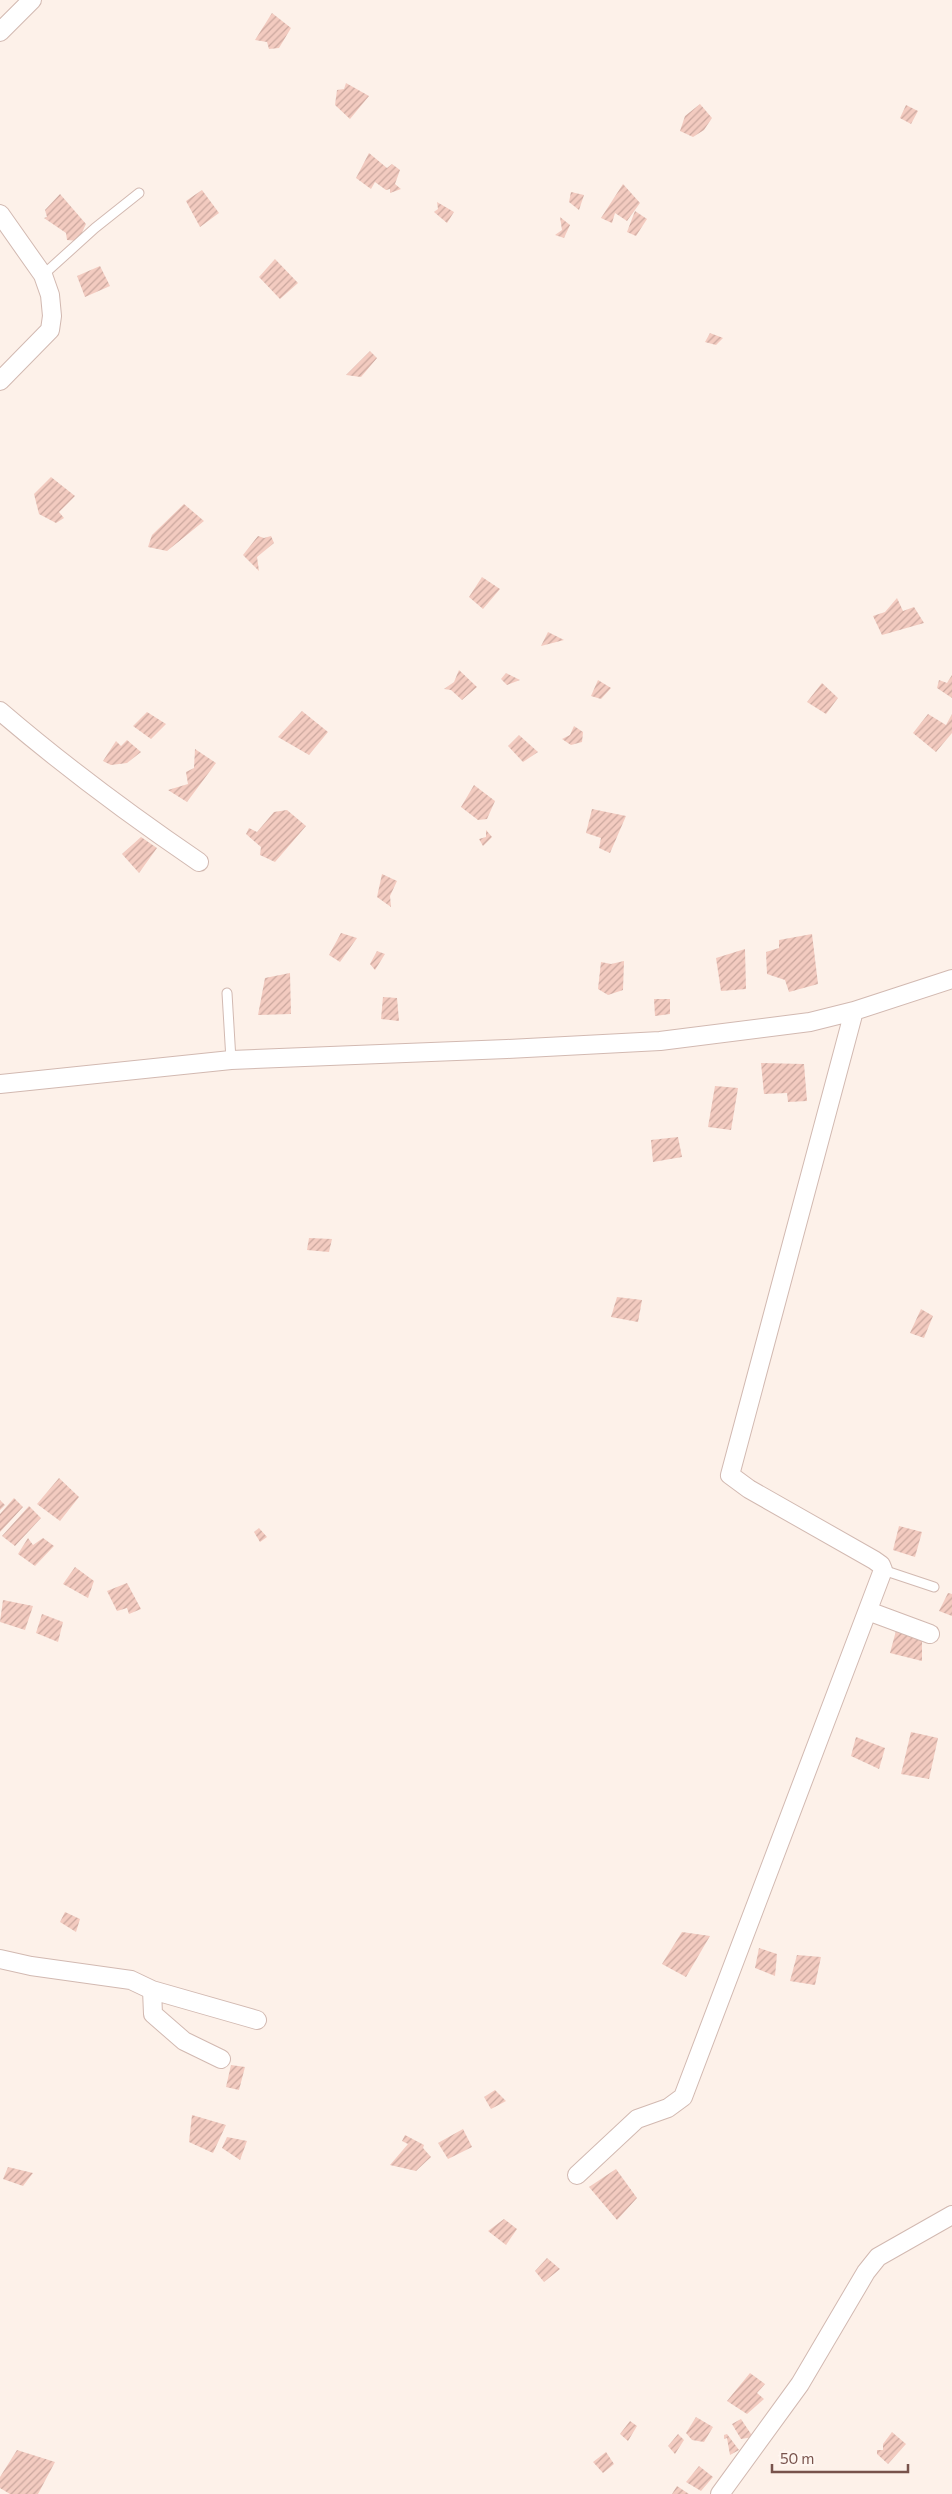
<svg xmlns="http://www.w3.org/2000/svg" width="952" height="2494" font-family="Commissioner,sans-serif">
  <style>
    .building { fill: url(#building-hatch) }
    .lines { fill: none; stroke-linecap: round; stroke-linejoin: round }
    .service-casing { stroke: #d2b9b1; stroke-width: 11 }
    .minor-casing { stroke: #d2b9b1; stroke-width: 20 }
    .service { stroke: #fff; stroke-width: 9 }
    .minor { stroke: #fff; stroke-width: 18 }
  </style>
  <defs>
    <pattern id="building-hatch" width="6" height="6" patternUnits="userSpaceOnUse" patternTransform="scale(1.25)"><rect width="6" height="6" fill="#f3cbc0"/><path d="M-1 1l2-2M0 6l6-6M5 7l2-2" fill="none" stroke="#caa79e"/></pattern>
  </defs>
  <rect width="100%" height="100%" fill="#fdf1e9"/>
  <!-- building -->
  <path class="building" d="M272 13 291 28 279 48 269 49 267 42 255 40Z
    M346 83 369 96 350 119 335 105 337 90 344 89Z
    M700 104 712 118 704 130 693 137 680 131 685 116Z
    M906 105 918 111 911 124 900 118Z
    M369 153 387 168 392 164 400 170 395 184 401 189 390 193V189L386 190 375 182 371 189 356 178Z
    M623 184 640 203 627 221 615 213 612 223 601 218Z
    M202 190 219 213 200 227 186 201Z
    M571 192 584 195 579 210 569 202Z
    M60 194 86 224 78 241 67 240 66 233 44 218 47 217 45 210Z
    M437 202 454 212 447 223 434 212 438 209Z
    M635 211 647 219 636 236 627 232Z
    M560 217 570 225 564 238 555 235 562 230Z
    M275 259 298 283 280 299 259 277Z
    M100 266 110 286 85 297 77 276Z
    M710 333 723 338 716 345 705 342Z
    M370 351 377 358 361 377 346 375Z
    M51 477 75 496 59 512 64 518 56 523 39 514 34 494Z
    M184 504 204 521 167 551 148 547 152 535Z
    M258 536 264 538 271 536 274 543 257 557 259 571 243 555Z
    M482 577 500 589 483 609 469 597Z
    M897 598 903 611 914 607 924 623 882 635 873 616 885 612Z
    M548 632 564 640 541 646Z
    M459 670 477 687 462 700 451 690 444 689 454 682Z
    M506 673 520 680 507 685 501 679Z
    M952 675V698L937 688 939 680 947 683Z
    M598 680 611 688 601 699 591 696Z
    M822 683 838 698 826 714 807 702Z
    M302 711 328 732 309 755 278 737Z
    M147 712 166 724 151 739 133 726Z
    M928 714 946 725 952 714V733L936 752 913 733Z
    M574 726 583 732 582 742 571 745 562 739 570 735Z
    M519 735 538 752 523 762 508 746Z
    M127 740 141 752 127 763 111 765 103 761 116 741 121 746Z
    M195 749 216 763 187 802 168 790 188 784 186 772 194 768Z
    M474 785 495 801 487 819 478 820 461 807Z
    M592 809 626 816 610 853 599 848 601 838 586 833Z
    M287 810 306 826 275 862 260 855 261 847 246 834 249 828 257 832 274 812Z
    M486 830 492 837 483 846 479 839 486 837Z
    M141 837 157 848 139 873 122 854Z
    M382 874 397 881 390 896 391 907 377 897Z
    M341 933 357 938 340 962 329 955Z
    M812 934 818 984 789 992 785 980 767 974 766 952 779 948V940Z
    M745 949 746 989 721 991 716 958Z
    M377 951 385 954 375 970 370 964Z
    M624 961 623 990 608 995 598 989 601 962 611 964Z
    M290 973 291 1014 258 1015 265 978Z
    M383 997 397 998 399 1021 381 1019Z
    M654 999H670V1014L655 1016Z
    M761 1063 804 1064 807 1101 788 1102 787 1093 764 1094Z
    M715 1086 738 1088 731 1130 708 1127Z
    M678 1137 682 1157 653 1162 651 1140Z
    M309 1238 332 1239 329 1252 307 1250Z
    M617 1297 642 1300 638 1322 611 1317Z
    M921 1309 933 1316 924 1338 910 1333Z
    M59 1478 79 1497 60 1521 37 1504Z
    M14 1498 23 1507 0 1532V1514Z
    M0 1500 5 1505 0 1510Z
    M29 1506 41 1518 15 1546 2 1536Z
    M899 1526 922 1532 915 1557 893 1550Z
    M259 1528 267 1537 260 1542 254 1532Z
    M28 1538 33 1545 43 1538 54 1546 35 1566 18 1554Z
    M75 1567 94 1581 88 1598 63 1584Z
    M127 1583 141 1609 129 1614 127 1608 117 1611 107 1591Z
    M948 1593 952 1594V1616L939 1611Z
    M3 1600 33 1606 25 1630 0 1622Z
    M42 1614 63 1622 58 1642 36 1633Z
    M897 1627 922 1639V1661L890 1653Z
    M911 1732 938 1738 929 1779 901 1774Z
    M856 1737 885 1748 879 1769 851 1756Z
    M65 1912 80 1919 76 1932 60 1922Z
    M682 1932 710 1936 686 1977 662 1964Z
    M759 1948 777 1954 775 1976 755 1968Z
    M797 1955 821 1957 815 1985 790 1981Z
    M231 2065 245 2067 239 2090 226 2087Z
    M495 2090 506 2101 491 2109 484 2097Z
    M192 2115 226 2125 213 2153 189 2142Z
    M463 2129 472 2147 448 2159 438 2143Z
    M405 2135 424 2145 423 2148 431 2157 416 2171 390 2165 408 2144 402 2141Z
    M227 2137 247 2141 240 2160 222 2148Z
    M8 2167 33 2173 23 2186 3 2179Z
    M616 2169 637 2198 617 2220 589 2187Z
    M504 2219 517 2229 506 2245 488 2231Z
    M547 2258 560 2269 544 2282 535 2271Z
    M750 2373 765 2384 757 2393 764 2399 747 2414 727 2401Z
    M696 2417 713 2427 704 2442 692 2440 686 2433Z
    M741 2419 753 2437 741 2439 732 2424Z
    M630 2421 637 2426 628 2441 620 2434Z
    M892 2432 906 2444 888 2464 877 2454V2450H883V2444Z
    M678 2434 684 2440 675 2454 668 2446Z
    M727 2434 739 2450 730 2455 727 2438 724 2439V2435Z
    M17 2450 55 2462 38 2494H10L0 2488V2477Z
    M606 2452 614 2464 603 2473 593 2462Z
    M699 2466 713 2477 701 2491 686 2482Z
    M677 2486 689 2494H672Z"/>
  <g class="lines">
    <!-- service casing -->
    <g class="service-casing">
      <path id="service" d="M43 275 95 228 139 193
        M227 993 231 1060
        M883 1570 934 1587"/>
    </g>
    <!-- minor casing -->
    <g class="minor-casing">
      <path id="minor" d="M0 32 32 0
        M0 214 43 275 50 295 52 316 50 330 0 381
        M0 711C63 765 130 815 199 862
        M0 1084 231 1060 507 1049 660 1041 810 1022 854 1011 952 979
        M868 1611 930 1634
        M0 1959 31 1966 131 1980 152 1990 257 2020
        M152 1990 153 2014 184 2041 221 2059
        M577 2175 637 2119 668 2108 683 2097 883 1570 881 1565 874 1560 749 1489 730 1475 854 1011
        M720 2494 800 2384 866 2272 878 2257 952 2215"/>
    </g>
    <!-- service -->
    <use href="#service" class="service"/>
    <!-- minor -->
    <use href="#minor" class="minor"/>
  </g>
  <!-- scale -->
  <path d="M772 2464v8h136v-8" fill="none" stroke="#78534c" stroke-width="2.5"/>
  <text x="780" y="2464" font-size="15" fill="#78534c" stroke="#fff6f0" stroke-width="4" paint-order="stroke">50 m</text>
</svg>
